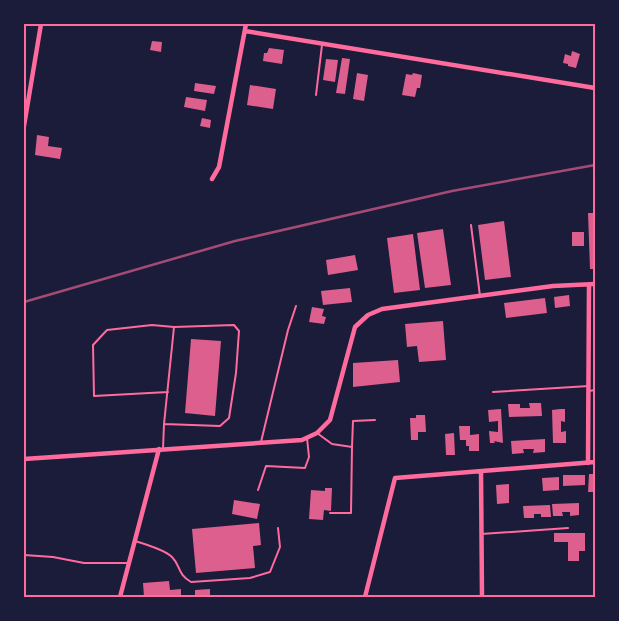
<svg xmlns="http://www.w3.org/2000/svg" width="619" height="621" font-family="Quicksand,sans-serif">
  <style>
    .building { fill: #dd5f8e }
    .lines { fill: none; stroke-linecap: round; stroke-linejoin: round }
    .service { stroke: #ff6b9d; stroke-width: 2 }
    .minor { stroke: #ff6b9d; stroke-width: 4.5 }
    .rail { stroke: #a44b75; stroke-width: 2.5 }
    .neatline { fill: none; stroke: #ff6b9d; stroke-width: 2 }
  </style>
  <rect width="100%" height="100%" fill="#1b1b3a"/>
  <!-- building -->
  <path class="building" d="M152 41 162 42 161 52 150 50Z
    M269 48 284 50 282 64 263 61 264 53H267Z
    M572 51 580 54 576 68 568 66V64L563 63 565 54 571 56Z
    M342 58 350 59 345 94 336 93Z
    M326 59 338 60 335 82 323 80Z
    M357 73 368 75 364 101 353 99Z
    M413 73 422 75 420 88H417L415 97 402 95 406 74 412 75Z
    M195 83 216 86 214 94 194 91Z
    M250 85 276 89 273 109 247 105Z
    M186 97 207 100 205 111 184 107Z
    M202 118 211 120 210 128 200 126Z
    M37 135 49 137 48 146 62 148 60 159 35 155Z
    M588 213H595V269H590Z
    M504 221 511 277 485 280 478 225Z
    M443 229 451 285 425 288 417 233Z
    M572 232H584V246H572Z
    M413 234 420 290 394 293 387 238Z
    M355 255 358 270 328 275 326 260Z
    M350 288 352 302 323 305 321 291Z
    M569 295 570 306 555 308 554 297Z
    M545 298 547 313 506 318 504 303Z
    M312 307 324 309 322 316 326 317 324 324 309 322Z
    M443 321 446 360 419 362 417 346 407 347 405 324Z
    M191 339 221 341 215 416 185 413Z
    M398 360 400 382 353 387V363Z
    M529 403H541L542 416 509 417 508 404H520V408H530Z
    M501 409 503 443 494 441 495 443H490L489 431 498 432V421L489 422 488 410Z
    M560 409H565V422L561 421V432L566 431V443H553L552 410Z
    M416 415H425L426 432H418V440H411L410 418H416Z
    M459 426H470V435L479 434V451H469V446H466V440H460Z
    M454 433 455 455H446L445 434Z
    M545 439V452L533 453 534 449H523L524 453 512 454 511 441Z
    M589 474H595V492H588Z
    M563 475H585V485L563 486Z
    M559 477V490L543 491 542 478Z
    M509 484V503L497 504 496 485Z
    M325 488H332L331 511 324 510 323 520 309 519 311 490 325 491Z
    M234 500 260 504 257 519 232 514Z
    M579 503V515L570 516V512H562L563 516H553L552 504Z
    M550 505 551 517H541V514H534V518H524L523 506Z
    M259 523 261 545 253 546 255 568 196 573 192 529Z
    M554 533H585V551H579V561H568V542H554Z
    M169 581 170 590 181 589V597H170V596L144 597 143 583Z
    M210 589V597H195V590Z"/>
  <g class="lines">
    <!-- service -->
    <path class="service" d="M316 95 322 45
      M471 225 480 296
      M589 391 595 390
      M168 392 94 396 93 345 107 330 152 325 174 327
      M493 392 589 386
      M317 433 332 444 352 447 353 421 375 420
      M261 442 288 330 296 306
      M163 449 164 424 220 426 229 418 236 373 239 331 234 325 174 327 164 424
      M258 490 266 466 305 468 309 457 307 438
      M330 513H351L352 447
      M481 534 568 528
      M135 541C145 544 165 550 172 557 181 566 177 574 191 582L250 578 270 572 280 547 278 528
      M24 555 53 557 84 563H127"/>
    <!-- minor -->
    <path class="minor" d="M245 31 595 88
      M24 126 41 24
      M212 179 219 167 246 24
      M24 459 302 440 317 433 330 420 355 327 368 315 382 309 553 286 595 284
      M588 463 589 285
      M481 472 482 597
      M120 597 159 449
      M365 597 395 478 595 462"/>
    <!-- rail -->
    <path class="rail" d="M24 302 235 241 452 191 595 165"/>
  </g>
  <!-- border -->
  <rect width="619" height="621" fill="none" stroke="#1b1b3a" stroke-width="50"/>
  <rect x="25" y="25" width="569" height="571" class="neatline"/>
</svg>
